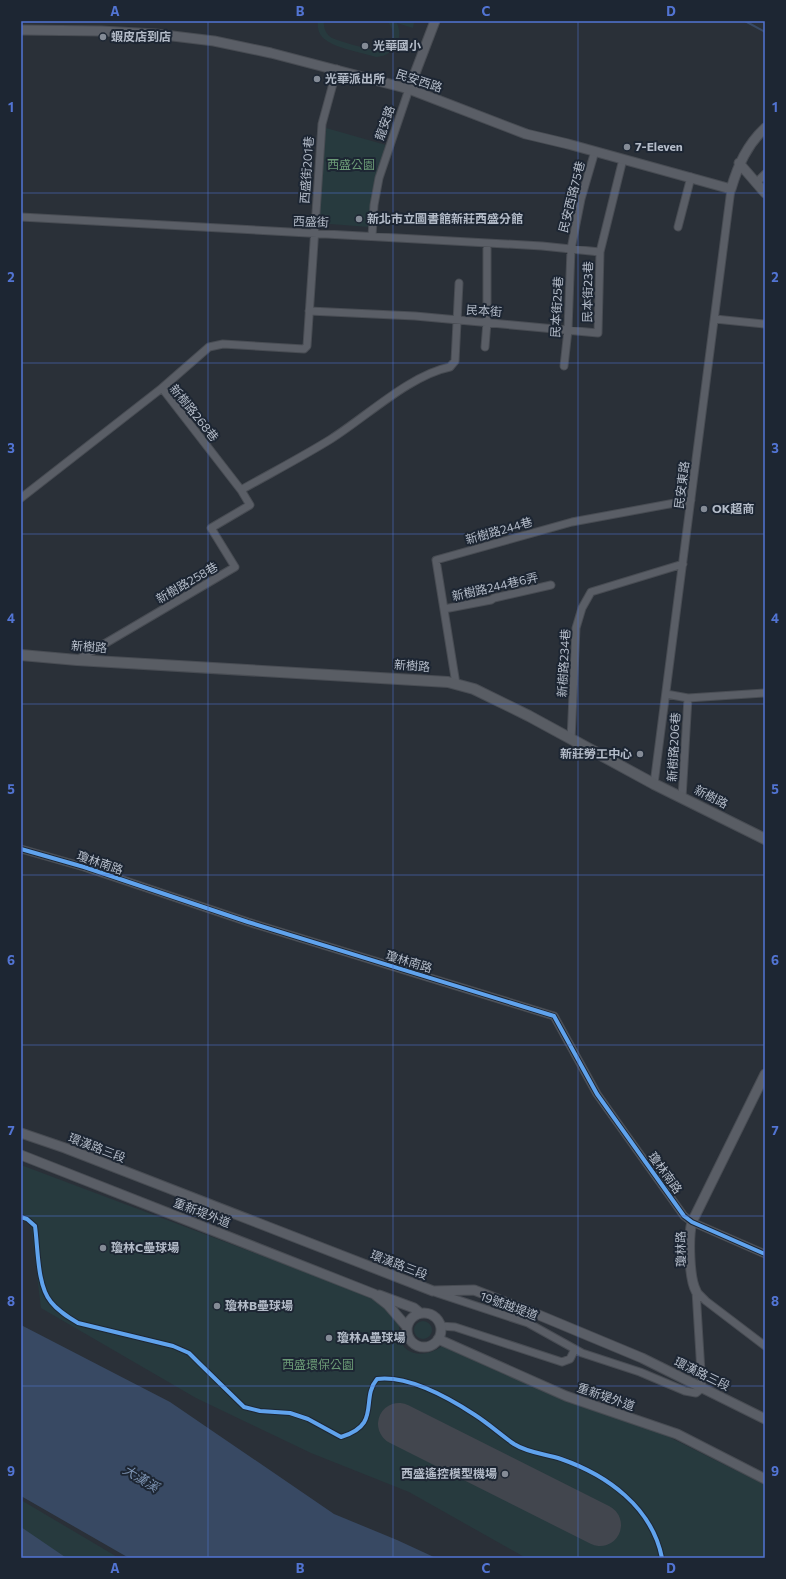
<svg xmlns="http://www.w3.org/2000/svg" width="786" height="1579" font-family="Commissioner,'Noto Sans TC',sans-serif">
  <style>
    .green { fill: #273a3e }
    .water { fill: #384963 }
    .lines { fill: none; stroke-linecap: round; stroke-linejoin: round }
    .stream { stroke: #384963; stroke-width: 2 }
    .runway { stroke: #42464e; stroke-width: 42 }
    .minor-casing { stroke: #484c53; stroke-width: 9 }
    .tertiary-casing { stroke: #484c53; stroke-width: 11 }
    .secondary-casing { stroke: #484c53; stroke-width: 12 }
    .minor { stroke: #5a5e66; stroke-width: 7 }
    .tertiary { stroke: #5a5e66; stroke-width: 9 }
    .secondary { stroke: #595d64; stroke-width: 10 }
    .cycleway-casing { stroke: #1d2633; stroke-width: 6 }
    .cycleway { stroke: #60a3ed; stroke-width: 4 }
    .grid { fill: none; stroke: #5274d3; stroke-width: 1; stroke-opacity: 0.55 }
    .poi-dot { fill: #848b96; stroke: #1d2633; stroke-width: 1.5 }
    .labels { text-anchor: middle; stroke-width: 4; stroke-linejoin: round; paint-order: stroke }
    .poi-label { font-size: 12px; font-weight: bold; fill: #b4bcc9; stroke: #1d2633; text-anchor: start }
    .street-label { font-size: 12px; fill: #b4bcc9; stroke: #1d2633 }
    .park-label { font-size: 12px; fill: #6b9a76; stroke: #1d2633 }
    .water-label { font-size: 13px; font-style: italic; fill: #7c92b1; stroke: #1d2633 }
    .neatline { fill: none; stroke: #5274d3; stroke-width: 1.5 }
    .grid-label { font-size: 13px; text-anchor: middle; font-weight: bold; fill: #5274d3 }
  </style>
  <rect width="100%" height="100%" fill="#2a3038"/>
  <!-- green -->
  <path class="green" d="M318 21H324C323 27 326 35 332 38 343 43 363 47 376 51 393 51 398 33 387 21H407L414 23 413 28 397 23C404 39 394 56 376 57 364 53 335 48 326 40 319 36 317 28 318 21Z
    M326 128 386 145 374 183 369 227 317 223Z
    M21 1165 379 1300C383 1304 397 1319 399 1324 400 1327 398 1333 399 1337 404 1358 428 1357 442 1346L585 1408H611L765 1485V1558H526L409 1492 311 1453 196 1398 41 1308 30 1218 21 1214Z
    M414 1330a9 9 0 1 1 18 0a9 9 0 1 1-18 0Z
    M21 1500 119 1558H21Z"/>
  <!-- water -->
  <path class="water" d="M21 1325 170 1402 334 1514 397 1540 436 1558H129L21 1496Z
    M21 1527 65 1557 67 1558H21Z"/>
  <g class="lines">
    <!-- stream -->
    <path class="stream" d="M745 21 765 32"/>
    <!-- runway -->
    <path class="runway" d="M399 1424 600 1525"/>
    <!-- minor casing -->
    <g class="minor-casing">
      <path id="minor" d="M756 183 765 174
        M21 217 542 246 600 252
        M678 227 691 177
        M372 236 374 205 379 178 409 89
        M309 311 415 316 598 333 600 252 623 159
        M715 319 765 324
        M485 347 487 322V243
        M564 366 568 330 571 249 581 199 595 151
        M162 388 209 347 223 344 304 349 307 346 322 124 337 69
        M21 498 162 388 241 490C271 473 302 457 331 439 366 417 410 375 450 367L455 361 459 283
        M444 609 491 600 494 598 551 585
        M77 660 235 567 211 528 250 505 241 490
        M456 684 436 560 572 522 691 500
        M666 694 688 698 765 693
        M571 740 576 628 582 608 591 592 683 564
        M654 784 731 189
        M682 798 688 698
        M21 849 84 867 248 922 554 1016 597 1094 684 1216 692 1222 765 1254
        M696 1291 706 1301 765 1346
        M437 1293 528 1323 582 1353 640 1372 685 1391 696 1393 702 1388 696 1291
        M440 1326 455 1327 562 1362 570 1359 575 1349"/>
    </g>
    <!-- tertiary casing -->
    <g class="tertiary-casing">
      <path id="tertiary" d="M21 30 101 31 156 34 214 41 271 53 409 89 526 134 568 144 731 189C738 165 747 145 765 128
        M409 89 435 21
        M739 163 765 193
        M21 1133 65 1148 433 1291 474 1290 534 1313 642 1358 765 1419
        M21 1155 374 1294 388 1305 407 1327
        M696 1291C689 1278 688 1237 692 1222L765 1074
        M379 1295 414 1308 420 1313
        M407 1330a17 17 0 1 1 34 0a17 17 0 1 1-34 0Z
        M438 1339 566 1396 677 1434 765 1479"/>
    </g>
    <!-- secondary casing -->
    <g class="secondary-casing">
      <path id="secondary" d="M21 655 77 660 448 682 474 689 529 716 654 784 765 839"/>
    </g>
    <!-- minor -->
    <use href="#minor" class="minor"/>
    <!-- tertiary -->
    <use href="#tertiary" class="tertiary"/>
    <!-- secondary -->
    <use href="#secondary" class="secondary"/>
    <!-- cycleway casing -->
    <g class="cycleway-casing">
      <path id="cycleway" d="M21 849 84 867 248 922 554 1016 597 1094 684 1216 692 1222 765 1254
        M21 1217 27 1219 35 1226C38 1247 37 1286 51 1302 58 1311 68 1317 78 1323L173 1346 189 1353 199 1363 244 1407 260 1411 290 1413 308 1419 341 1437C382 1425 360 1399 377 1379 409 1375 449 1398 475 1415 489 1424 501 1435 514 1444 528 1453 546 1454 561 1459 607 1475 652 1507 662 1558"/>
    </g>
    <!-- cycleway -->
    <use href="#cycleway" class="cycleway"/>
  </g>
  <!-- grid -->
  <path class="grid" d="M208 21V1558M393 21V1558M578 21V1558M21 193H765M21 363H765M21 534H765M21 704H765M21 875H765M21 1045H765M21 1216H765M21 1386H765"/>
  <!-- markers -->
  <g class="poi-dot">
    <circle cx="103" cy="37" r="4"/>
    <circle cx="365" cy="46" r="4"/>
    <circle cx="317" cy="79" r="4"/>
    <circle cx="627" cy="147" r="4"/>
    <circle cx="359" cy="219" r="4"/>
    <circle cx="704" cy="509" r="4"/>
    <circle cx="640" cy="754" r="4"/>
    <circle cx="103" cy="1248" r="4"/>
    <circle cx="217" cy="1306" r="4"/>
    <circle cx="329" cy="1338" r="4"/>
    <circle cx="505" cy="1474" r="4"/>
  </g>
  <g class="labels">
    <!-- poi labels -->
    <g class="poi-label">
      <text x="111" y="41">蝦皮店到店</text>
      <text x="373" y="50">光華國小</text>
      <text x="325" y="83">光華派出所</text>
      <text x="635" y="151">7-Eleven</text>
      <text x="367" y="223">新北市立圖書館新莊西盛分館</text>
      <text x="712" y="513">OK超商</text>
      <text x="632" y="758" text-anchor="end">新莊勞工中心</text>
      <text x="111" y="1252">瓊林C壘球場</text>
      <text x="225" y="1310">瓊林B壘球場</text>
      <text x="337" y="1342">瓊林A壘球場</text>
      <text x="497" y="1478" text-anchor="end">西盛遙控模型機場</text>
    </g>
    <!-- street labels -->
    <g class="street-label">
      <text transform="translate(419 81) rotate(18)" y="4">民安西路</text>
      <text transform="translate(385 123) rotate(-71)" y="4">龍安路</text>
      <text transform="translate(307 170) rotate(-86)" y="4">西盛街201巷</text>
      <text transform="translate(572 197) rotate(-76)" y="4">民安西路75巷</text>
      <text transform="translate(311 222) rotate(2)" y="4">西盛街</text>
      <text transform="translate(588 292) rotate(-89)" y="4">民本街23巷</text>
      <text transform="translate(557 307) rotate(-87)" y="4">民本街25巷</text>
      <text transform="translate(484 311) rotate(4)" y="4">民本街</text>
      <text transform="translate(194 413) rotate(51)" y="4">新樹路268巷</text>
      <text transform="translate(682 485) rotate(-83)" y="4">民安東路</text>
      <text transform="translate(499 531) rotate(-16)" y="4">新樹路244巷</text>
      <text transform="translate(187 583) rotate(-30)" y="4">新樹路258巷</text>
      <text transform="translate(495 587) rotate(-13)" y="4">新樹路244巷6弄</text>
      <text transform="translate(89 647) rotate(4)" y="4">新樹路</text>
      <text transform="translate(564 663) rotate(-87)" y="4">新樹路234巷</text>
      <text transform="translate(412 666) rotate(4)" y="4">新樹路</text>
      <text transform="translate(674 747) rotate(-87)" y="4">新樹路206巷</text>
      <text transform="translate(711 797) rotate(27)" y="4">新樹路</text>
      <text transform="translate(100 863) rotate(19)" y="4">瓊林南路</text>
      <text transform="translate(409 962) rotate(17)" y="4">瓊林南路</text>
      <text transform="translate(97 1148) rotate(21)" y="4">環漢路三段</text>
      <text transform="translate(665 1173) rotate(54)" y="4">瓊林南路</text>
      <text transform="translate(202 1213) rotate(21)" y="4">重新堤外道</text>
      <text transform="translate(681 1249) rotate(-91)" y="4">瓊林路</text>
      <text transform="translate(399 1265) rotate(21)" y="4">環漢路三段</text>
      <text transform="translate(509 1306) rotate(20)" y="4">19號越堤道</text>
      <text transform="translate(702 1374) rotate(26)" y="4">環漢路三段</text>
      <text transform="translate(606 1397) rotate(19)" y="4">重新堤外道</text>
    </g>
    <!-- park labels -->
    <g class="park-label">
      <text x="351" y="169">西盛公園</text>
      <text x="318" y="1369">西盛環保公園</text>
    </g>
    <!-- water labels -->
    <g class="water-label">
      <text transform="translate(141 1478) rotate(31)" y="5">大漢溪</text>
    </g>
  </g>
  <!-- border -->
  <rect width="786" height="1579" fill="none" stroke="#1d2633" stroke-width="44"/>
  <rect x="22" y="22" width="742" height="1535" class="neatline"/>
  <g class="grid-label">
    <text x="115" y="16">A</text>
    <text x="300" y="16">B</text>
    <text x="486" y="16">C</text>
    <text x="671" y="16">D</text>
    <text x="11" y="112">1</text>
    <text x="775" y="112">1</text>
    <text x="11" y="282">2</text>
    <text x="775" y="282">2</text>
    <text x="11" y="453">3</text>
    <text x="775" y="453">3</text>
    <text x="11" y="623">4</text>
    <text x="775" y="623">4</text>
    <text x="11" y="794">5</text>
    <text x="775" y="794">5</text>
    <text x="11" y="965">6</text>
    <text x="775" y="965">6</text>
    <text x="11" y="1135">7</text>
    <text x="775" y="1135">7</text>
    <text x="11" y="1306">8</text>
    <text x="775" y="1306">8</text>
    <text x="11" y="1476">9</text>
    <text x="775" y="1476">9</text>
    <text x="115" y="1573">A</text>
    <text x="300" y="1573">B</text>
    <text x="486" y="1573">C</text>
    <text x="671" y="1573">D</text>
  </g>
</svg>
